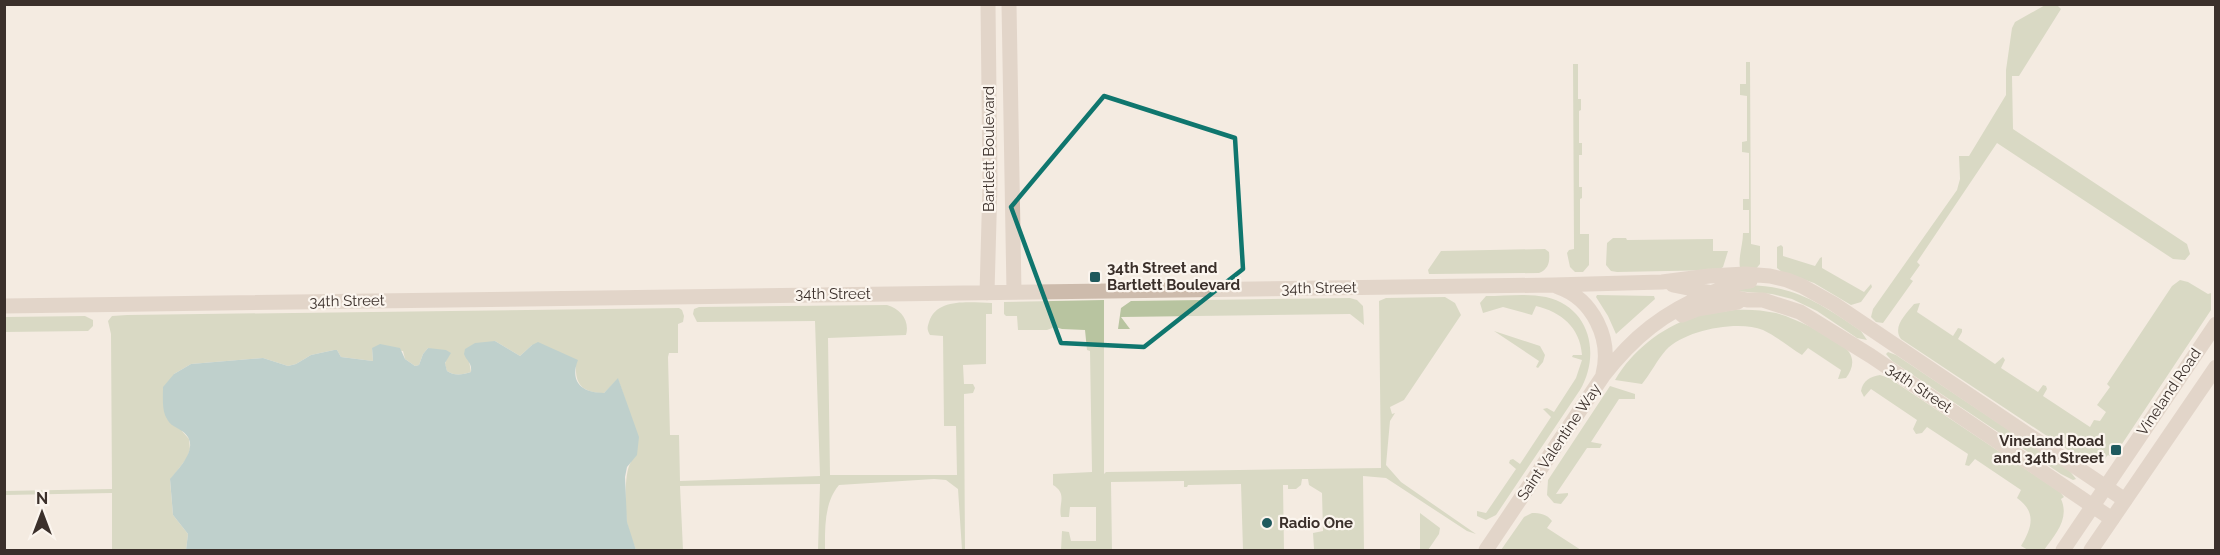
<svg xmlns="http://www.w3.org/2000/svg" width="2220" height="555" font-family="Raleway,sans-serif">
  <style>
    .green { fill: #b8c4a0 }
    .water { fill: #7fb0b2 }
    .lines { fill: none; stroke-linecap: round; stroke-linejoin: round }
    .minor { stroke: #cdbbac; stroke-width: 15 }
    .tertiary { stroke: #cdbbac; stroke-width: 15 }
    .marked { fill: none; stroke: #0f766e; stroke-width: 4.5; stroke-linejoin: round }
    .poi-dot { fill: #1f5a5e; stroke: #fbf5ee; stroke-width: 2 }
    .labels { text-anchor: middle; stroke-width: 4.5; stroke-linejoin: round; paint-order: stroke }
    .street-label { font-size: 15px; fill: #3b302b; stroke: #fbf5ee }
    .poi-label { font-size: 15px; font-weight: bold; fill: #3b302b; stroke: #fbf5ee; text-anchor: start }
  </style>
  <rect width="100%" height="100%" fill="#f4ebe1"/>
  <!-- green -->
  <path class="green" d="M2047 4 2057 5 2061 9 2019 76H2012L2013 129 2187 244 2190 254 2185 260 2173 259 1997 143 1917 262 1920 265 1910 279 1913 281 1883 323 1876 322 1871 317 1873 309 1957 190 1960 179 1959 156H1969L2006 95V70L2012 28 2015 22Z
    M1746 62H1750L1751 244 1760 246V264L1755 270 1740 268C1738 257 1743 245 1743 233H1749V210H1743V199H1749V153L1742 152V142L1747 141V96L1740 95V84H1746Z
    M1573 64H1578V99H1581V110L1579 111V143H1582V155H1579V187H1582V198L1580 199V234H1589V265L1583 272H1575L1570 267 1567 253 1569 250 1574 249Z
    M1613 238H1626L1627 240 1713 239V251H1728L1723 267 1719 270 1617 272 1611 271 1606 265 1607 243Z
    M1781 245 1783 247V256L1815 266 1820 258 1822 257V268L1864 292 1871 284 1872 287 1861 302 1851 305 1814 283 1782 272 1777 268V247Z
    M1545 249 1549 252C1550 261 1549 269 1539 273L1433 274H1429L1428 270 1441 251Z
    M2180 280 2188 282 2208 294 2211 293V310L2116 453 2112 457 2108 455 2105 458 2101 456 2098 460 2088 459 2086 462 1901 339C1892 327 1906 314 1914 304L1920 303 1917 312 1953 336 1958 328 1962 329V332L1958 339 1995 364 2003 357 2005 360 2001 368 2038 392 2043 385 2046 386 2047 389 2043 396 2090 427 2094 420 2100 421 2106 412 2097 405 2110 387 2107 384 2172 286Z
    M1749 285C1796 286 1824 306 1861 331L1867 340 1857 338 1817 311 1792 299 1772 294 1735 291Z
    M1597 295 1654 296 1655 299 1616 334 1608 316 1596 297Z
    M1486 296C1505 296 1527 293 1546 297 1590 307 1601 354 1580 390L1496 515 1486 520 1477 516V511L1486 513 1516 469 1509 463 1510 460 1513 459 1520 464 1551 417 1543 409 1547 408 1554 412 1576 378 1582 360 1572 357 1573 355H1582C1580 327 1561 312 1536 306L1532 315 1503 307 1483 313 1480 303Z
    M1445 297 1455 303 1461 315 1404 400 1390 407 1392 414 1395 413 1390 421 1386 465 1401 482 1476 534 1467 531 1386 478 1363 476 1364 550 1314 549 1313 533 1323 531 1322 493 1309 485 1308 479H1302L1301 485 1296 489H1288V485H1283L1284 550H1243L1241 484 1188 485 1187 487H1184V481L1111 482 1112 550H1061L1062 531 1069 532 1071 541H1096V507H1070L1069 517H1061C1058 504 1068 494 1053 485V474L1092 472 1090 351 1087 350 1085 330 1062 329 1055 327 1047 330H1018L1017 316H1006L1004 314V302L1104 300V474L1106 472 1381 468 1379 301 1386 298Z
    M1350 298 1357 300 1363 306 1364 325 1350 314 1121 317 1130 329H1118L1121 308 1131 301Z
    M992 303V314H986V364L963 365 964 384H973L975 388 973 393 964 394 965 550H962L958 489 946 480 934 479 839 485C824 503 825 528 825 550H818L820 484 680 486 683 550H636C633 542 629 532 627 523 625 510 624 471 631 462L626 402 618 379 604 393C585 393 575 386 576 367L532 345 520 356 495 341 469 361 471 372C462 375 454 376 447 371L445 364 447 357 428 348 423 354 419 365 415 366 405 359 403 351 372 348 373 361 341 357 337 350H334L311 355 296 364 288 366 263 358 191 364 174 374 182 431 189 439 190 449 187 458 170 480 173 515 188 534 186 550H112V493L5 495 4 491 112 489 111 334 108 321 112 316 127 315 679 308 682 310 684 316 683 322 678 324V353H669L668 357 670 435H679L680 481 820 476 815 321 697 322 693 314 694 309 699 307 887 305C901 309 910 321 906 335L828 338 830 475H957L956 426H944L943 336 930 335C927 330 927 328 929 322 937 297 971 303 992 303Z
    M1734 310C1748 309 1762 310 1776 313 1792 317 1840 339 1849 352 1855 361 1852 370 1846 378L1838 379 1841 370 1808 348 1802 355C1789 347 1776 336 1763 330 1738 320 1685 330 1666 350 1657 360 1651 373 1642 384L1615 380C1632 351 1661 328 1693 317 1706 313 1721 312 1734 310Z
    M85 316 93 320V326L88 331 5 332V317Z
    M1494 331 1540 346 1545 355 1543 362 1538 368 1536 367 1539 361Z
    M1888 352 1896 355 2069 470 2076 479 2073 480 2061 474 1892 361 1886 354Z
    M1880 375 1889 378 2060 492 2064 497 2061 499C2070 519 2055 535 2044 550H2028L2021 546C2032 528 2037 512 2017 498L2021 490 1975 459 1969 466 1965 465 1968 454 1927 427 1922 433 1916 434 1913 429 1917 420 1871 389 1864 397 1861 391C1863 380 1870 377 1880 375Z
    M1610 386 1635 394V399H1619L1591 442 1602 444 1600 448H1587L1556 494 1568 493V495L1561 504 1554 503 1547 495 1548 480Z
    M1420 513 1440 528 1439 534 1428 550H1420Z
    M1532 513C1540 513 1547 514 1552 521L1547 528 1581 550H1501L1524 517Z"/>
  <!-- water -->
  <path class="water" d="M495 341 520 356 532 345 538 342 578 360C569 383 583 393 604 393L618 378 639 437 637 455 627 467 625 477 627 522 636 550H186L188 534 173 515 170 479C180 467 202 445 182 431 173 425 170 426 165 415 162 407 163 395 163 387L174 374 191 364 263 358 288 366 296 364 311 355 334 350H337L341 357 373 361 372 348 380 344 400 348 405 359 415 366 419 365 423 354 428 348 446 350 451 353 445 363 447 371C454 376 462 375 471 372 472 362 467 362 464 354L465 349 475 343Z"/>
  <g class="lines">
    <!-- minor -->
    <path class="minor" d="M1009 4 1014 292
      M1673 285 1747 300H1763L1800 312 1871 356 2112 519
      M1558 287C1593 299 1612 339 1603 374
      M987 293 990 183 988 4
      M4 306 1553 285 1662 282 1709 276 1745 274 1770 276 1787 280 1802 286 1834 304 2125 500
      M1682 315 1697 309 1738 302
      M1486 550 1603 376C1633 337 1664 312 1711 293 1724 288 1736 282 1750 281"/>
    <!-- tertiary -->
    <path class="tertiary" d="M2063 550 2216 324
      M2091 550 2216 367"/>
  </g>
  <!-- marked area -->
  <path d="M0 0H2220V555H0ZM1104 96 1235 138 1243 269 1144 347 1061 343 1011 207Z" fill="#f4ebe1" fill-opacity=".55" fill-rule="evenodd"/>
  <path class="marked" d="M1104 96 1235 138 1243 269 1144 347 1061 343 1011 207Z"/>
  <!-- markers -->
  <g class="poi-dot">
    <rect x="1089" y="271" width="12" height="12" rx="3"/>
    <rect x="2110" y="444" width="12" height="12" rx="3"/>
    <circle cx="1267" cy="523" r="6"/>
  </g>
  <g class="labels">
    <!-- street labels -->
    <g class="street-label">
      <text transform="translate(989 149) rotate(-90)" y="5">Bartlett Boulevard</text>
      <text transform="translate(1319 288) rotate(-1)" y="5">34th Street</text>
      <text x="833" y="299">34th Street</text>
      <text transform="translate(347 301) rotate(-1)" y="5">34th Street</text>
      <text transform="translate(1919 388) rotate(34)" y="5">34th Street</text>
      <text transform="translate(2169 392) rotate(-56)" y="5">Vineland Road</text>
      <text transform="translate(1559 442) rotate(-56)" y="5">Saint Valentine Way</text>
    </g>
    <!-- poi labels -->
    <g class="poi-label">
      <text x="1107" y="273">34th Street and<tspan x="1107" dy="17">Bartlett Boulevard</tspan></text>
      <text x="2104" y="446" text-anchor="end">Vineland Road<tspan x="2104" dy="17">and 34th Street</tspan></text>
      <text x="1279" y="528">Radio One</text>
    </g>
  </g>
  <!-- border -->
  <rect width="2220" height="555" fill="none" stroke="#3b302b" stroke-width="12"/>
  <!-- north arrow -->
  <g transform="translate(42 513)" stroke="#fbf5ee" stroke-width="4.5" paint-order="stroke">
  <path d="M0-4.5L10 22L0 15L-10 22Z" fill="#3b302b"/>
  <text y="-9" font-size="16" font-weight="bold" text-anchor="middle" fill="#3b302b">N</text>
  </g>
</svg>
